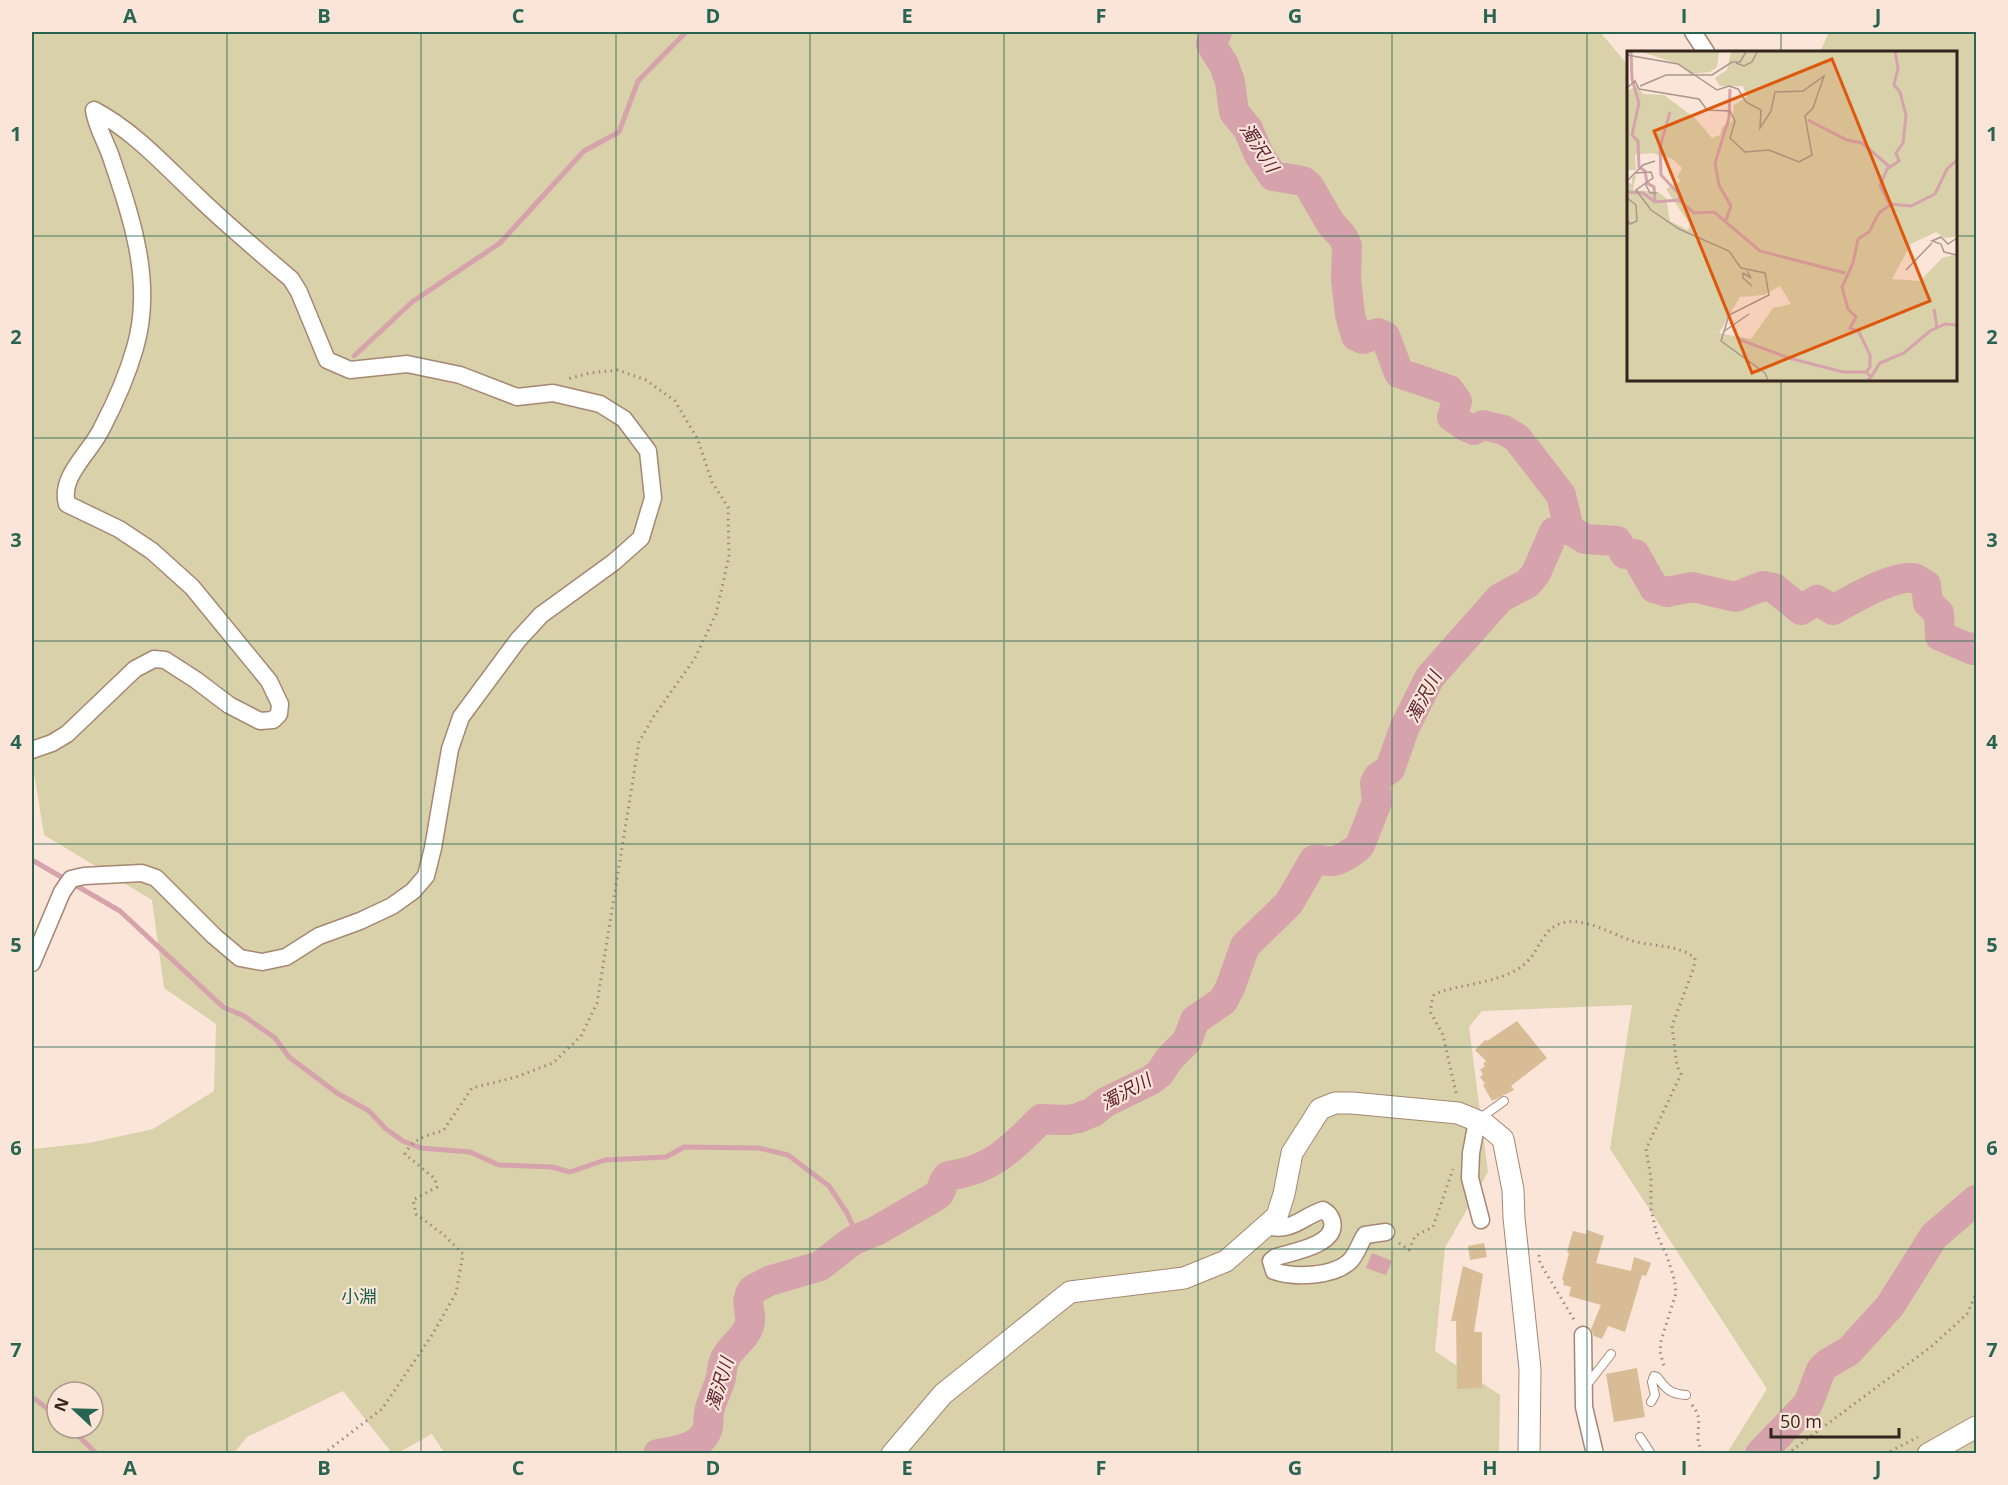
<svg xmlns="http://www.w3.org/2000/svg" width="2008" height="1485" font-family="'Open Sans','Noto Sans JP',sans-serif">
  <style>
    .green { fill: #d8d1a9; fill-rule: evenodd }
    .water { fill: #d6a3ac }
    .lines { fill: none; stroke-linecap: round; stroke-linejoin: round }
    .stream { stroke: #d6a3ac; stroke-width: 5 }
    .river { stroke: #d6a3ac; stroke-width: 30 }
    .building { fill: #d8bc95 }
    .service-casing { stroke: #a78773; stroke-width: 10 }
    .minor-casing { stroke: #a78773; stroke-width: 19 }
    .tertiary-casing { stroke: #a78773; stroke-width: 23 }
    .path { stroke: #9b8a7f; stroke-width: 3; stroke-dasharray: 1.5 4.5; stroke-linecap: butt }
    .service { stroke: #fff; stroke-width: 8 }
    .minor { stroke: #fff; stroke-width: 16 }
    .tertiary { stroke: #fff; stroke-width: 21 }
    .grid { fill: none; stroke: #276552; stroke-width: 1.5; stroke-opacity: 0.55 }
    .labels { text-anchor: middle; stroke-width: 4.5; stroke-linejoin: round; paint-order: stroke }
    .water-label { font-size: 18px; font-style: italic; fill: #5a1d2e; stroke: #fbe5d8 }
    .neighbourhood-label { font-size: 18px; fill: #14604b; stroke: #fbe5d8 }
    .inset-river { fill: none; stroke: #d6a3ac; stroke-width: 3 }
    .inset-road { fill: none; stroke: #ab988d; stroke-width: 1.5 }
    .view { fill: #df560d; fill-opacity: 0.15; stroke: #df560d; stroke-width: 3 }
    .inset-edge { fill: none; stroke: #32251d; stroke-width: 3 }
    .neatline { fill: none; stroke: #276552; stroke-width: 2 }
    .grid-label { font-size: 20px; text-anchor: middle; font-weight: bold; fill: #276552 }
  </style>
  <rect width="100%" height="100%" fill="#fbe5d8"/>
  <!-- green -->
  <path class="green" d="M32 32H1600L1628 65V380H1956V52H1820L1829 32H1976V1453H1727L1767 1389 1610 1149 1632 1005 1482 1011 1469 1027 1488 1172 1445 1248 1435 1351 1500 1395 1499 1453 445 1454 432 1434 398 1453H392L343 1391 247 1437 234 1453H32V1149L89 1143 153 1129 214 1091 216 1024 164 988 152 900 44 835 32 760ZM57 1392H93V1428H57Z"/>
  <!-- water -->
  <path class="water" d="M1372 1253 1392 1261 1386 1275 1366 1268Z"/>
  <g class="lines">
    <!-- stream -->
    <path class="stream" d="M354 356 412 302 500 243 584 151 619 132 638 81 686 32
      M32 860 120 911 223 1007 244 1016 275 1038 289 1057 337 1093 369 1111 386 1129 403 1141 421 1148 470 1152 499 1165 552 1167 570 1172 605 1160 666 1157 684 1147 759 1148 788 1155 829 1186 847 1213 859 1239
      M32 1397 57 1416
      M70 1428 97 1454"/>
    <!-- river -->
    <path class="river" d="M1217 32 1211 44 1224 65 1230 82 1234 112 1248 129 1259 155 1273 176 1303 181 1309 186 1331 224 1343 237 1347 246 1346 279 1350 315 1356 336 1363 339 1378 333 1385 336 1399 373 1449 390 1457 401 1452 417 1465 426 1474 430 1483 425 1504 430 1517 438 1561 495 1569 529
      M658 1454C675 1451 703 1448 708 1427 709 1421 708 1414 710 1408 713 1398 718 1388 721 1378 722 1371 722 1365 725 1359 730 1347 745 1339 749 1326 754 1312 743 1307 752 1290L769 1281 820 1266 852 1241 876 1231 938 1195C943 1189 942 1181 948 1176 992 1170 1011 1149 1041 1119L1067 1120 1078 1118 1093 1112 1106 1102 1151 1080 1160 1073 1169 1059 1187 1041 1195 1020 1223 1001 1230 988 1245 946 1289 903 1314 860C1321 859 1328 862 1334 861 1342 859 1355 851 1360 845L1377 802 1375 783 1378 777 1390 769 1404 729 1430 677 1500 598 1528 583 1536 573 1554 532 1569 529 1585 539 1617 541 1625 554H1635L1654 588 1667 592 1692 587 1735 597 1763 586 1774 588 1801 610 1817 600 1833 610C1851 600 1893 575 1913 578 1918 579 1922 583 1926 585L1928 603 1939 613 1940 636 1973 650 1976 647
      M1760 1454 1808 1404 1821 1370 1827 1364 1849 1351 1890 1306 1934 1236 1976 1200"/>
  </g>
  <!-- building -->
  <path class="building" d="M1517 1021 1547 1058 1511 1086 1514 1090 1492 1101 1483 1085 1485 1084 1480 1077 1483 1074 1480 1070 1485 1066 1483 1064 1486 1061 1475 1050 1486 1039 1487 1041Z
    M1587 1230 1604 1236 1596 1263 1631 1271 1634 1257 1651 1263 1646 1276 1642 1275 1625 1332 1608 1326 1602 1339 1594 1336 1591 1329 1601 1305 1569 1296 1571 1287 1563 1285 1564 1281 1562 1280 1569 1253 1567 1252 1573 1231 1586 1234Z
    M1484 1243 1487 1257 1470 1260 1468 1246Z
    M1463 1266 1483 1274 1474 1332H1482V1388L1457 1389 1456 1321H1451Z
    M1637 1368 1645 1417 1614 1422 1606 1374Z"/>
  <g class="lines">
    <!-- service casing -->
    <g class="service-casing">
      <path id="service" d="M1479 1119 1504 1101
        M1586 1386 1611 1354
        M1651 1402 1655 1395 1652 1382 1654 1376 1657 1377C1666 1389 1670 1394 1686 1395
        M1640 1437 1651 1454"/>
    </g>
    <!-- minor casing -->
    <g class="minor-casing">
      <path id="minor" d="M1693 32 1706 52
        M32 750 52 743 67 734 135 669 154 659 165 660 196 680 229 705 260 721 273 720 279 714 280 704 269 681 192 587 152 551 119 529 67 504C59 476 91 452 102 428 115 403 127 376 135 348 154 283 132 219 111 157 106 142 96 126 94 110 134 131 165 166 197 196 227 225 259 252 291 279L299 292 327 360 350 370 407 364 460 375 517 397 553 393 600 404 624 419 648 451 653 498 641 538 614 562 541 615 518 640 461 717 450 749 433 848 426 876 413 891 392 906 360 921 319 936 286 957 262 962 240 958 214 936 156 878 142 873 84 876 71 879 62 892 32 963
        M1477 1121 1471 1153 1470 1178 1481 1220
        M1267 1226C1292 1233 1303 1216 1323 1210 1328 1213 1330 1215 1332 1221 1338 1245 1292 1252 1276 1257L1271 1261 1274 1271C1294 1278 1335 1277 1351 1260 1357 1253 1360 1243 1365 1235L1386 1232
        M1583 1335 1584 1407 1595 1454"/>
    </g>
    <!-- tertiary casing -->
    <g class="tertiary-casing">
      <path id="tertiary" d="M892 1454 943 1394 1070 1292 1184 1278 1226 1261 1277 1216 1284 1194 1292 1153 1320 1109 1335 1103H1352L1458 1113 1485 1124 1503 1139 1513 1190 1514 1218 1530 1369 1529 1454
        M1928 1454 1976 1427"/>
    </g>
    <!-- path -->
    <path class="path" d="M1456 1093 1443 1035 1431 1013V1004L1434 995 1442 991C1465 985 1499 981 1518 969 1533 959 1535 950 1544 937 1566 904 1607 933 1633 941 1654 947 1677 944 1695 958L1694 967 1672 1026 1677 1066 1681 1074 1646 1149 1651 1178V1210L1657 1235 1667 1256 1675 1282 1676 1293 1661 1341 1660 1352 1664 1366
      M1399 1243 1409 1250 1415 1236 1433 1227 1453 1169
      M1539 1255 1540 1263 1576 1323
      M1692 1405C1703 1419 1697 1424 1698 1439 1698 1443 1701 1449 1702 1454
      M323 1454 382 1409 432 1335 456 1293 463 1254 444 1235 416 1214 413 1200 437 1187 435 1179 405 1154C412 1139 427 1135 443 1131L472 1088 516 1077 553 1063 581 1036 597 1003 639 742 652 719 695 658 716 614 729 556 728 507 712 482 698 440 675 401 646 380 618 370 590 373 567 379
      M1787 1454 1932 1346 1967 1314 1976 1294
      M1885 1454 1918 1437"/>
    <!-- service -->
    <use href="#service" class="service"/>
    <!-- minor -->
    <use href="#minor" class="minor"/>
    <!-- tertiary -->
    <use href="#tertiary" class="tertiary"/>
  </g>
  <!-- grid -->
  <path class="grid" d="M227 32V1454M421 32V1454M616 32V1454M810 32V1454M1004 32V1454M1198 32V1454M1392 32V1454M1587 32V1454M1781 32V52M32 236H1628M1956 236H1976M1781 380V1454M32 438H1976M32 641H1976M32 844H1976M32 1047H1976M32 1249H1976"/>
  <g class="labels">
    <!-- water labels -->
    <g class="water-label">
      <text transform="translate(1259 148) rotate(57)" y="6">濁沢川</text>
      <text transform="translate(1424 697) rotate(-62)" y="6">濁沢川</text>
      <text transform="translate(1126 1092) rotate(-29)" y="6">濁沢川</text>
      <text transform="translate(720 1384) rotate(-73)" y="6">濁沢川</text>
    </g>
    <!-- neighbourhood labels -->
    <g class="neighbourhood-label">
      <text x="359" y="1303">小淵</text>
    </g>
  </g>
  <!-- overview -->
  <g transform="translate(1627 51)">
    <rect width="330" height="330" fill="#fbe5d8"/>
    <path d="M15 1H92L90 16 83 21 63 23 51 13ZM104 1H330V180L328 186 318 187 309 181 284 193 265 228 293 230 315 207 330 203V329H0V131L5 133V126L9 124 6 139 31 141 39 147 43 170 61 179 63 174 39 138 54 130 50 126 55 117 45 108 25 102 8 104 9 119H0V40L10 35 16 43 37 44 69 68 85 87 93 84 95 76 105 70 107 54 120 46 116 35H93L88 27 100 19ZM153 235 164 253 146 257 124 288 92 282 113 246 137 244Z" fill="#d8d1a9" fill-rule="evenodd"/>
    <path class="inset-river" d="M4 1 5 28 12 52 5 84 11 90 12 116 18 120 20 132 27 136 28 151 52 149 67 162 87 161 133 200 218 222M43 61 33 96 34 124 52 143V149M181 69 220 89 235 92 263 116M0 141 16 142 28 151M263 153 284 155 308 143 320 118 330 109M98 172 104 155 92 134 88 112 102 67 103 38M307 258 310 277M111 288 162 307 216 321H239M244 326 253 312 277 302 303 280 318 273 330 274M241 329 244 326 239 321 243 316V304L232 281 223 277 229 266 221 258 215 236 226 212 231 188 242 181 252 162 263 154 253 135 260 118 272 110 269 102 276 92 279 64 273 41 267 34 271 17 268 1"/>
    <path class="inset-road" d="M0 4 51 13 90 39 102 35 111 38 119 51 134 59 133 77 144 60 148 41 176 40 197 25 186 57 178 65 185 104 172 111 142 99 118 101 103 87 108 70 103 60 80 59 72 48 12 38 8 30 0 37M109 12 117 15 125 11 130 1M13 35 39 24H85L105 11H113L119 1M8 122 16 114 28 110M0 130 8 122 24 121 26 127 9 139 24 159 52 178 102 200 114 217 138 222 142 244 102 264 94 290 138 322 141 329M18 132 23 142H30M0 147 9 154 10 170 3 173 0 169M330 187 321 193 314 186 305 190 314 193 317 201 330 204M279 219 305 192M120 220 124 227 116 222V227L125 235M96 281 122 263"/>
    <path class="view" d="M205 8 303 250 125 322 27 80Z"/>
    <rect width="330" height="330" class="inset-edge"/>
  </g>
  <!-- border -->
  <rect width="2008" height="1485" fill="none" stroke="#fbe5d8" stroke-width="66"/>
  <!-- north arrow -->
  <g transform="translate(75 1410) rotate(292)"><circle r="28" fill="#fbe5d8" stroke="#ab988d" stroke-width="1.5"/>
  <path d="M0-4.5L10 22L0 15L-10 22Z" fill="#276552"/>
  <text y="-9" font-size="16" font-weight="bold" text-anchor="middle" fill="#32251d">N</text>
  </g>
  <!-- scale -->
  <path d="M1771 1428v9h128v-9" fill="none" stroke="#32251d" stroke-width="3"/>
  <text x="1780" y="1428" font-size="18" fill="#32251d" stroke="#fbe5d8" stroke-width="4.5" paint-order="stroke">50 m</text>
  <rect x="33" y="33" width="1942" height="1419" class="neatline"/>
  <g class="grid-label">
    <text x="130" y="23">A</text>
    <text x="324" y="23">B</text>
    <text x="518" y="23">C</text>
    <text x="713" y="23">D</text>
    <text x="907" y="23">E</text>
    <text x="1101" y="23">F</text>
    <text x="1295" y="23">G</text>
    <text x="1490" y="23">H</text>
    <text x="1684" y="23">I</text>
    <text x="1878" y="23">J</text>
    <text x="16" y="141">1</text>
    <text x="1992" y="141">1</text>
    <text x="16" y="344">2</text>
    <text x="1992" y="344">2</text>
    <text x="16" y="547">3</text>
    <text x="1992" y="547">3</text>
    <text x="16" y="749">4</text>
    <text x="1992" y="749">4</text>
    <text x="16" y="952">5</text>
    <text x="1992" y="952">5</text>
    <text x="16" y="1155">6</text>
    <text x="1992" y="1155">6</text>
    <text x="16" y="1357">7</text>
    <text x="1992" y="1357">7</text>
    <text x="130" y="1475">A</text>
    <text x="324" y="1475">B</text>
    <text x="518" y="1475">C</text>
    <text x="713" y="1475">D</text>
    <text x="907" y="1475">E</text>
    <text x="1101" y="1475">F</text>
    <text x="1295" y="1475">G</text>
    <text x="1490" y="1475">H</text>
    <text x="1684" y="1475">I</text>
    <text x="1878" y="1475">J</text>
  </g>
</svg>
